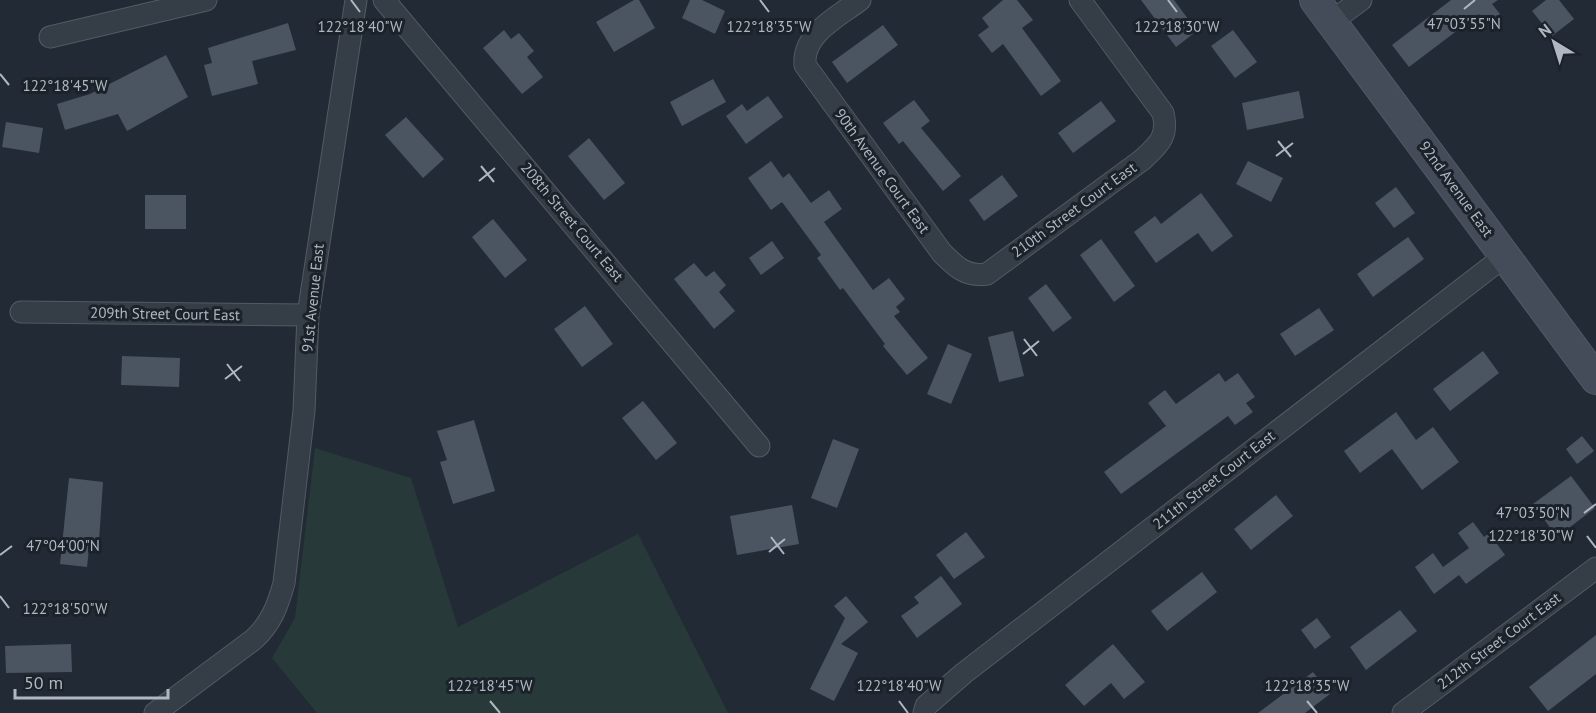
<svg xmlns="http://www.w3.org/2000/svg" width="1596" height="713" font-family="'PT Sans',sans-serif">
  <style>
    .green { fill: #273938 }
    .building { fill: #4a5561 }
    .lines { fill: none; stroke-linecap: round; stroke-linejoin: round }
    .street-casing { stroke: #525b63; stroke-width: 23 }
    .secondary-casing { stroke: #525b63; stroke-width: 32 }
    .street { stroke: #353d46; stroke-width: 21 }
    .secondary { stroke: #434c58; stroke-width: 30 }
    .ticks { fill: none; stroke: #afb8c2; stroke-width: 2 }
    .labels { text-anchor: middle; stroke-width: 6; stroke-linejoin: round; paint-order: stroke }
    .street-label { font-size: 15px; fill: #afb8c2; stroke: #1b222a }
    .ticks-label { font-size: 15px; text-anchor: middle; fill: #afb8c2; stroke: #1b222a; stroke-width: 6; stroke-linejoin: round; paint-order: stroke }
  </style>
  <rect width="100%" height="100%" fill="#222b35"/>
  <!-- green -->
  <path class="green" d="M315 448 411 478 458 627 638 534 728 713H317L272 658 295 618Z"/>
  <!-- building -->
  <path class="building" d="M634 0H639L655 28 614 52 596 22Z
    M690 0H702L725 11 715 34 682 18Z
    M1003 0H1017L1033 20 1022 28 1061 81 1041 96 1003 44 992 53 978 35 989 27 982 18Z
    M1141 0H1174L1197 31 1176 47Z
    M1451 0H1498L1492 4 1500 14 1486 24 1479 14 1409 67 1392 45Z
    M1546 0H1559L1574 19 1552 36 1532 11Z
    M288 23 296 50 252 61 258 84 212 96 204 65 212 63 208 48Z
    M883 25 898 45 847 83 832 62Z
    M504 30 511 39 519 33 534 51 527 57 543 77 522 94 483 48Z
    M1233 30 1257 62 1235 78 1211 46Z
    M166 55 188 97 127 131 118 114 65 130 57 104 90 94Z
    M713 79 726 102 682 126 670 102Z
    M1299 91 1304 118 1247 130 1242 103Z
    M768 96 783 117 746 144 726 116 742 104 747 111Z
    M914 100 930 121 921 128 961 176 943 191 903 141 899 144 883 123Z
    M1101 101 1116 121 1073 153 1058 133Z
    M406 117 444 159 423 178 385 135Z
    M6 122 43 128 39 153 2 147Z
    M589 138 625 183 604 200 568 156Z
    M771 161 783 178 789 173 811 203 829 190 842 209 824 222 873 290 889 278 905 299 896 307 900 312 894 316 928 358 907 375 883 346 885 344 843 288 840 290 817 258 821 255 782 202 771 210 748 178Z
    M1248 161 1283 178 1271 202 1236 184Z
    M1002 175 1018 196 984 221 969 200Z
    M1396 187 1415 213 1394 228 1375 203Z
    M1201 193 1233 236 1212 252 1198 233 1156 263 1134 232 1155 216 1161 224Z
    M145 195H186V229H145Z
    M493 219 527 260 505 278 472 237Z
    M1408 237 1424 259 1373 297 1357 274Z
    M1101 239 1135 286 1114 302 1080 255Z
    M772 241 784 258 761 275 749 258Z
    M694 263 706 277 714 271 726 285 719 292 735 311 714 329 674 279Z
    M1046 284 1072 318 1053 332 1028 298Z
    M585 306 613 344 582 367 554 329Z
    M1319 308 1334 330 1295 356 1280 334Z
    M1013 331 1024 376 999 382 988 337Z
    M948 344 972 354 951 404 927 394Z
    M1483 351 1499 373 1450 411 1433 389Z
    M122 356 180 358 179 387 121 385Z
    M1219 373 1225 382 1238 373 1255 397 1246 403 1253 412 1235 425 1228 416 1121 494 1104 472 1166 426 1148 403 1165 390 1176 404Z
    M643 401 677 443 656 460 622 418Z
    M1396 412 1416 440 1433 427 1459 462 1422 490 1392 449 1360 473 1344 451Z
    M474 420 495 491 453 504 440 462 447 460 437 431Z
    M1582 436 1594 451 1577 464 1566 449Z
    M833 439 859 449 837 508 811 498Z
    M1571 476 1595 508 1557 537 1533 504Z
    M69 478 103 482 99 541 90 540 87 567 60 564Z
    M1276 495 1293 516 1251 550 1234 529Z
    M792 505 799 544 737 555 730 516Z
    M1473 522 1484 537 1489 533 1505 555 1466 584 1459 575 1434 594 1415 567 1433 553 1443 567 1469 548 1458 533Z
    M966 532 985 557 954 579 936 555Z
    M1202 572 1217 592 1167 631 1151 611Z
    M941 576 962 604 917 638 901 616 919 603 914 597Z
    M846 596 868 622 841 644 858 653 834 701 810 689 845 618 834 606Z
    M1400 610 1417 631 1366 670 1350 647Z
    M1317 618 1331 637 1315 649 1301 630Z
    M1596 635V674L1548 711 1529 687Z
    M71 644 72 672 6 673 5 646Z
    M1113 644 1145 682 1124 699 1111 683 1084 706 1065 685Z
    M1313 672 1330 694 1305 713H1258Z"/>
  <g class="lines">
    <!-- street casing -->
    <g class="street-casing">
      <path id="street" d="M384 0 759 446
        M860 0C839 16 802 34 805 65L942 253C956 267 966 277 987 274L1142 160C1158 145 1169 137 1163 113L1080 0
        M1331 22 1361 0
        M50 37 206 0
        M21 312 308 315
        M155 713 253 640C271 624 278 605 284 583L304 411 308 315 356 0
        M924 713 926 706 964 673 1505 256
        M1403 713 1596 568"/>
    </g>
    <!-- secondary casing -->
    <g class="secondary-casing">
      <path id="secondary" d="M1315 0 1596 379"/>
    </g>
    <!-- street -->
    <use href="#street" class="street"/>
    <!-- secondary -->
    <use href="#secondary" class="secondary"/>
  </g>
  <!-- ticks -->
  <path class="ticks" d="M351 0 360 12M760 0 769 12M1168 0 1177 12M1464 9 1475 0M0 74 9 85M1278 141 1291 157M1276 156 1293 143M481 166 494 182M479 181 495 168M1024 339 1037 356M1023 354 1039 341M227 364 240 381M225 379 242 366M1584 513 1596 504M1587 536 1596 548M771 537 784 554M769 552 785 539M0 555 12 546M0 596 9 608M490 701 500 713M899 701 908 713M1307 701 1317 713"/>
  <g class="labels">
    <!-- street labels -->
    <g class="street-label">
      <text transform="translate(882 171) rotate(54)" y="5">90th Avenue Court East</text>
      <text transform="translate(1456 189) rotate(54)" y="5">92nd Avenue East</text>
      <text transform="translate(1074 210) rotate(-36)" y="5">210th Street Court East</text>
      <text transform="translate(572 222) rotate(50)" y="5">208th Street Court East</text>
      <text transform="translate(313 298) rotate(-84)" y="5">91st Avenue East</text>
      <text transform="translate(165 314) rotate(1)" y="5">209th Street Court East</text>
      <text transform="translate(1214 480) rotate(-38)" y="5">211th Street Court East</text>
      <text transform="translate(1499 641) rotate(-37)" y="5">212th Street Court East</text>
    </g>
  </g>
  <g class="ticks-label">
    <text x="1464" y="29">47°03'55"N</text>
    <text x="360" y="32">122°18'40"W</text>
    <text x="769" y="32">122°18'35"W</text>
    <text x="1177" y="32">122°18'30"W</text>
    <text x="65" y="91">122°18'45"W</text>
    <text x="1533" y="518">47°03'50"N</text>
    <text x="1531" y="541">122°18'30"W</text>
    <text x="63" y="551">47°04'00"N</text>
    <text x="65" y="614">122°18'50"W</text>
    <text x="490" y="691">122°18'45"W</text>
    <text x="899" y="691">122°18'40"W</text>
    <text x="1307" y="691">122°18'35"W</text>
  </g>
  <!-- north arrow -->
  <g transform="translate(1554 42) rotate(322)" stroke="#1b222a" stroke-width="4.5" paint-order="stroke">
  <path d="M0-4.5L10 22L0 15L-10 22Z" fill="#afb8c2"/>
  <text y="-9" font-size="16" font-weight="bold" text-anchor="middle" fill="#afb8c2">N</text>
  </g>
  <!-- scale -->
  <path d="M15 689v9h153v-9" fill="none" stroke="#afb8c2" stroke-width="3"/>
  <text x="24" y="689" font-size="18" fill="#afb8c2" stroke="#1b222a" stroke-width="4.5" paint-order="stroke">50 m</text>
</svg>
